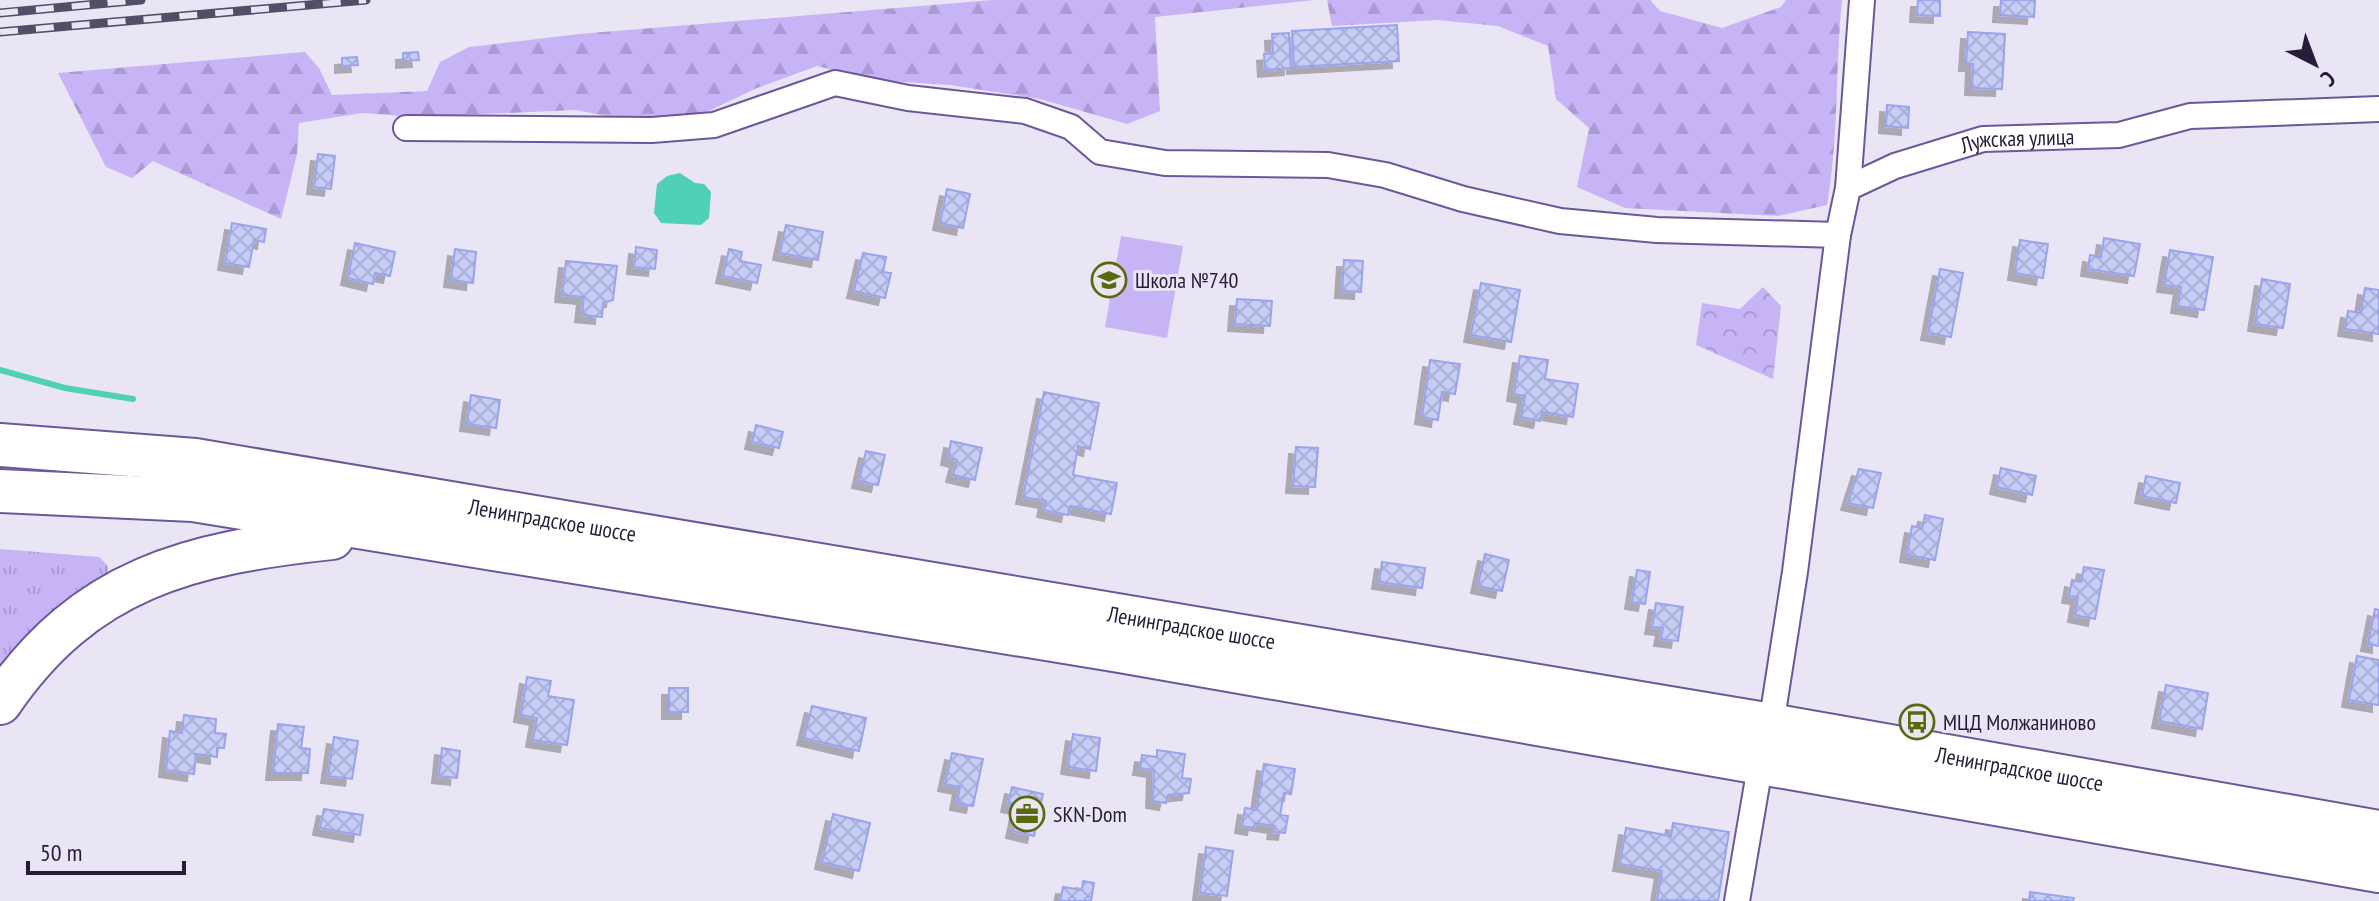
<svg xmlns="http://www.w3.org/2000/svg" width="2379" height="901" font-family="'PT Sans Narrow',sans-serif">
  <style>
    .grass { fill: url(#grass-tufts) }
    .forest { fill: url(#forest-firs) }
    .park { fill: url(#park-crowns) }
    .pitch { fill: #c7b4f6 }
    .water { fill: #4fd0b7 }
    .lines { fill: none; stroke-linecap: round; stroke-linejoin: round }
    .stream { stroke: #4fd0b7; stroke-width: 6 }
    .building { fill: url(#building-cross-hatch); stroke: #9aa3ec; stroke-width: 2; filter: url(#shadow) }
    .minor-casing { stroke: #6d579a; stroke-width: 28 }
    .trunk-casing { stroke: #6d579a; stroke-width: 46 }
    .minor { stroke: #fff; stroke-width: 24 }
    .trunk { stroke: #fff; stroke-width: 42 }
    .rail-casing { stroke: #544d66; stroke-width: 9 }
    .rail { stroke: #e9e5f5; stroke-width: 6; stroke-dasharray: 18; stroke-linecap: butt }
    .labels { text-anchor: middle; stroke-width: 6; stroke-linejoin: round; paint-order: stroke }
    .street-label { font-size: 22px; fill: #251c38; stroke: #e9e5f5 }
    .poi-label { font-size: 22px; fill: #251c38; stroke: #e9e5f5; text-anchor: start }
  </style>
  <defs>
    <pattern id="grass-tufts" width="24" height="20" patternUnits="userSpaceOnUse" patternTransform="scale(2)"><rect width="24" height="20" fill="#c7b4f6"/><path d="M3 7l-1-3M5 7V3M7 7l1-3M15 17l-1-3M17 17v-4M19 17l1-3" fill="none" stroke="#ab9ad4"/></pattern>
    <pattern id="forest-firs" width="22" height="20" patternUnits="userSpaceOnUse" patternTransform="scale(2)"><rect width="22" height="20" fill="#c7b4f6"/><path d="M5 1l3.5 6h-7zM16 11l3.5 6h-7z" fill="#ab9ad4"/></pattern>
    <pattern id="park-crowns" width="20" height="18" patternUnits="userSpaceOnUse" patternTransform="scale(2)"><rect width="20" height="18" fill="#c7b4f6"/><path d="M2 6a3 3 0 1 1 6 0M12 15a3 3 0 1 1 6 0" fill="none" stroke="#ab9ad4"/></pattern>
    <pattern id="building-cross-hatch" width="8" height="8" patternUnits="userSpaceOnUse" patternTransform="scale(2)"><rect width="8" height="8" fill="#c5ccf6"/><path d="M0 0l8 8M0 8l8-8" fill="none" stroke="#a9afd4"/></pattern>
    <filter id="shadow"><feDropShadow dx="-7" dy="7" stdDeviation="0" flood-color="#0004"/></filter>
  </defs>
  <rect width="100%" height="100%" fill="#e9e5f5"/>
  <!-- grass -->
  <path class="grass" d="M0 549 99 557 108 566V581L0 676Z"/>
  <!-- forest -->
  <path class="forest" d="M993 0H1314L1155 17 1160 111 1127 124 1040 99 950 85 873 80 817 66 757 88 700 115 636 122 576 110 415 117 362 113 299 123 297 154 281 219 153 161 132 178 106 167 58 73 305 52 319 68 332 95 427 91 440 62 469 47 579 34Z
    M1327 0H1650L1660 11 1722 28 1781 7 1786 0H1842C1835 69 1839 137 1827 205L1778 216 1625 208 1577 187 1589 128 1556 99 1548 46 1498 26 1437 20 1332 26Z"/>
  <!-- park -->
  <path class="park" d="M1763 287 1781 306 1773 379 1696 345 1702 303 1740 309Z"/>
  <!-- pitch -->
  <path class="pitch" d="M1121 236 1183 246 1167 338 1105 327Z"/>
  <!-- water -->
  <path class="water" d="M680 173 695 183 704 184 711 192 709 218 701 225 661 223 654 213 657 184 667 176Z"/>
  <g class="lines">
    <!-- stream -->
    <path class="stream" d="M0 370 65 388 133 399"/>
  </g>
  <!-- building -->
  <path class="building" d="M1918 0H1940V16L1917 15Z
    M2001 0H2035L2034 17 2000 15Z
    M1397 25 1399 61 1294 67 1292 31Z
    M1968 32 2005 34 2002 89 1972 88 1973 64H1966Z
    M1289 33 1291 68 1265 70 1264 54 1273 53 1272 34Z
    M418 52 419 60 403 61V53Z
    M357 57 358 65 342 66V58Z
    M1887 105 1909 107 1908 128 1886 126Z
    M318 154 335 156 331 189 314 187Z
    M947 189 970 194 963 228 940 223Z
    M232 223 266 229 264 242 254 240 249 267 225 263Z
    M786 225 823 232 818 260 780 253Z
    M2104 238 2140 244 2134 276 2088 269 2090 255 2101 257Z
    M2020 240 2048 244 2043 278 2015 273Z
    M355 243 395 252 390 276 375 273 373 284 348 278Z
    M636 247 657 250 655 269 634 267Z
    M455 249 476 252 473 283 451 280Z
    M729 249 742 252 740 261 761 265 757 283 723 276Z
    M2170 250 2213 257 2204 310 2178 306 2181 287 2164 285Z
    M863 253 886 257 883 272 891 273 885 298 854 291Z
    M1344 260 1363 261 1361 292 1342 291Z
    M566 261 617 266 613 300 603 303 602 317 582 315 584 297 562 295Z
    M1940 269 1963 273 1951 337 1928 333Z
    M2262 279 2290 284 2283 328 2255 324Z
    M1481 283 1520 290 1511 342 1471 335Z
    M2365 288 2379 290V334L2345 329 2348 311 2361 313Z
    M1237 299 1272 301 1270 326 1235 324Z
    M1520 356 1548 360 1545 379 1578 384 1573 417 1542 412 1540 421 1521 417 1525 396 1514 394Z
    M1430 360 1460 364 1455 394 1442 392 1438 420 1422 417Z
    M1044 392 1099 403 1090 449 1078 446 1073 475 1117 483 1111 514 1070 506 1068 515 1044 510 1046 501 1023 497Z
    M471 395 500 400 496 428 467 424Z
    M756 425 783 432 779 448 752 442Z
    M951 441 982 448 975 480 953 475 957 460 948 458Z
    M1296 447 1318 448 1315 487 1293 486Z
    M866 451 885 455 878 485 859 481Z
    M2001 468 2036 476 2032 495 1997 487Z
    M1859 469 1881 473 1873 508 1848 503Z
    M2146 476 2180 483 2176 503 2142 496Z
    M1925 515 1943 519 1935 560 1907 555 1912 526 1922 528Z
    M1485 554 1509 560 1502 591 1478 586Z
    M1382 562 1425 568 1422 588 1379 582Z
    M2084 567 2104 570 2095 619 2075 615 2078 597 2069 596 2072 580 2081 582Z
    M1637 570 1650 572 1645 604 1632 602Z
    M1656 603 1683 607 1678 641 1661 639 1663 628 1652 627Z
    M2375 609 2379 610V646L2368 644Z
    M2357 656 2379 660V705L2349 700Z
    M527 677 551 681 548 696 574 700 567 745 533 740 537 718 521 715Z
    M2166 685 2208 693 2202 729 2159 721Z
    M669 688H688V712H669Z
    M812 706 866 718 859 751 804 738Z
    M184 715 216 719 215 733 226 734 224 748H217V757L196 754 194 774 166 770 170 731 182 733Z
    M278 724 304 727 301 748 310 749 308 773H273Z
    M1073 734 1100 738 1096 771 1068 767Z
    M334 737 358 741 352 779 328 776Z
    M442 748 460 751 457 778 439 776Z
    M1157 750 1185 754 1182 778 1191 779 1189 793 1168 795 1166 803 1153 801 1154 770 1140 768 1142 755 1157 757Z
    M952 753 983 759 973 806 957 803 960 787 945 784Z
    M1264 764 1295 769 1291 794 1284 793 1280 815 1288 816 1285 833 1274 832 1275 826 1255 823 1254 828 1242 826 1245 808 1257 810Z
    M1012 787 1043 794 1034 836 1013 831 1018 807 1008 805Z
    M324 809 363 815 360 835 320 828Z
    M833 814 870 823 859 871 822 862Z
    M1673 823 1729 832 1718 901 1657 900 1662 871 1620 864 1626 828 1671 836Z
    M1206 847 1233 851 1227 896 1200 893Z
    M1083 881 1094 883 1091 901H1060L1063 887 1082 890Z
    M2030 892 2074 898 2073 901H2029Z"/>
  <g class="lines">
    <!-- minor casing -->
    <g class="minor-casing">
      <g id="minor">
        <path d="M406 128 652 130 714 125 835 83 908 98 1025 111 1071 127 1100 152 1165 163 1328 165 1385 175 1463 199 1560 221 1657 230 1838 235"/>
        <path id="s1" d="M1848 188 1895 166 1983 139 2119 135 2190 116 2379 109"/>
        <path d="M1771 725 1795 572 1838 235 1848 188 1862 0"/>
        <path d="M1737 901 1761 761"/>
      </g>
    </g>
    <!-- trunk casing -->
    <g class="trunk-casing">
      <g id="trunk">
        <path id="s2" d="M0 445 195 460 1771 725 2379 832"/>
        <path d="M0 491 193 500 1120 651 2379 871"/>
        <path d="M0 703C85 578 190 553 332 538"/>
      </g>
    </g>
    <!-- minor -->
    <use href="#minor" class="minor"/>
    <!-- trunk -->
    <use href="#trunk" class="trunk"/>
    <!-- rail casing -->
    <g class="rail-casing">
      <path id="rail" d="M0 13 141 0
        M0 32 366 0"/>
    </g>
    <!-- rail -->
    <use href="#rail" class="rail"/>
  </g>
  <!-- icons -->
  <defs>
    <g id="school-ring" transform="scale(1.8)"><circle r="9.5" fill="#e9e5f5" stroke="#5c680e" stroke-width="1.5"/><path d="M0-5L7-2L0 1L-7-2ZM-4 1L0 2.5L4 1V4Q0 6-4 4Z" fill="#5c680e"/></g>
    <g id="bus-ring" transform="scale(1.8)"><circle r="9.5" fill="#e9e5f5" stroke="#5c680e" stroke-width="1.5"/><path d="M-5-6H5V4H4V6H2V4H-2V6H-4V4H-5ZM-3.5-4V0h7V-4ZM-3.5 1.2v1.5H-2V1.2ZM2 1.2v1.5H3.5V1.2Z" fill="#5c680e"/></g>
    <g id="office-ring" transform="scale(1.8)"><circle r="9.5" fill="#e9e5f5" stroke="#5c680e" stroke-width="1.5"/><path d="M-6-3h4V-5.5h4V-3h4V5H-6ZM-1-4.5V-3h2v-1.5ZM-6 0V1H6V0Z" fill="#5c680e"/></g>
  </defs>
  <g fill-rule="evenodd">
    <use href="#school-ring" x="1109" y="280"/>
    <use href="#bus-ring" x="1917" y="722"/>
    <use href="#office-ring" x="1027" y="814"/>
  </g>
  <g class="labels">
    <!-- street labels -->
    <g class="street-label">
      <text dy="8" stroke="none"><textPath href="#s1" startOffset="178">Лужская улица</textPath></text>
      <text dy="8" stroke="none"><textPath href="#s2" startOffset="558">Ленинградское шоссе</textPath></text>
      <text dy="8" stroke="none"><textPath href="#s2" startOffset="1206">Ленинградское шоссе</textPath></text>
      <text dy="8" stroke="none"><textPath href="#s2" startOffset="2046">Ленинградское шоссе</textPath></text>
    </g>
    <!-- poi labels -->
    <g class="poi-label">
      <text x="1135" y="288">Школа №740</text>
      <text x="1943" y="730">МЦД Молжаниново</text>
      <text x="1053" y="822">SKN-Dom</text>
    </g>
  </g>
  <!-- north arrow -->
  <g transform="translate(2315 64) rotate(138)" stroke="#e9e5f5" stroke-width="6" paint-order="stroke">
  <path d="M0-6L14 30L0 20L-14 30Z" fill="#251c38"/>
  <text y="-12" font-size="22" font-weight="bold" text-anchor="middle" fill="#251c38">С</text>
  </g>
  <!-- scale -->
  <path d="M28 861v12h156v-12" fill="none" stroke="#251c38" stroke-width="4"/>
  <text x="40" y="861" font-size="24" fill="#251c38" stroke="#e9e5f5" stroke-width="6" paint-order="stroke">50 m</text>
</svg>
